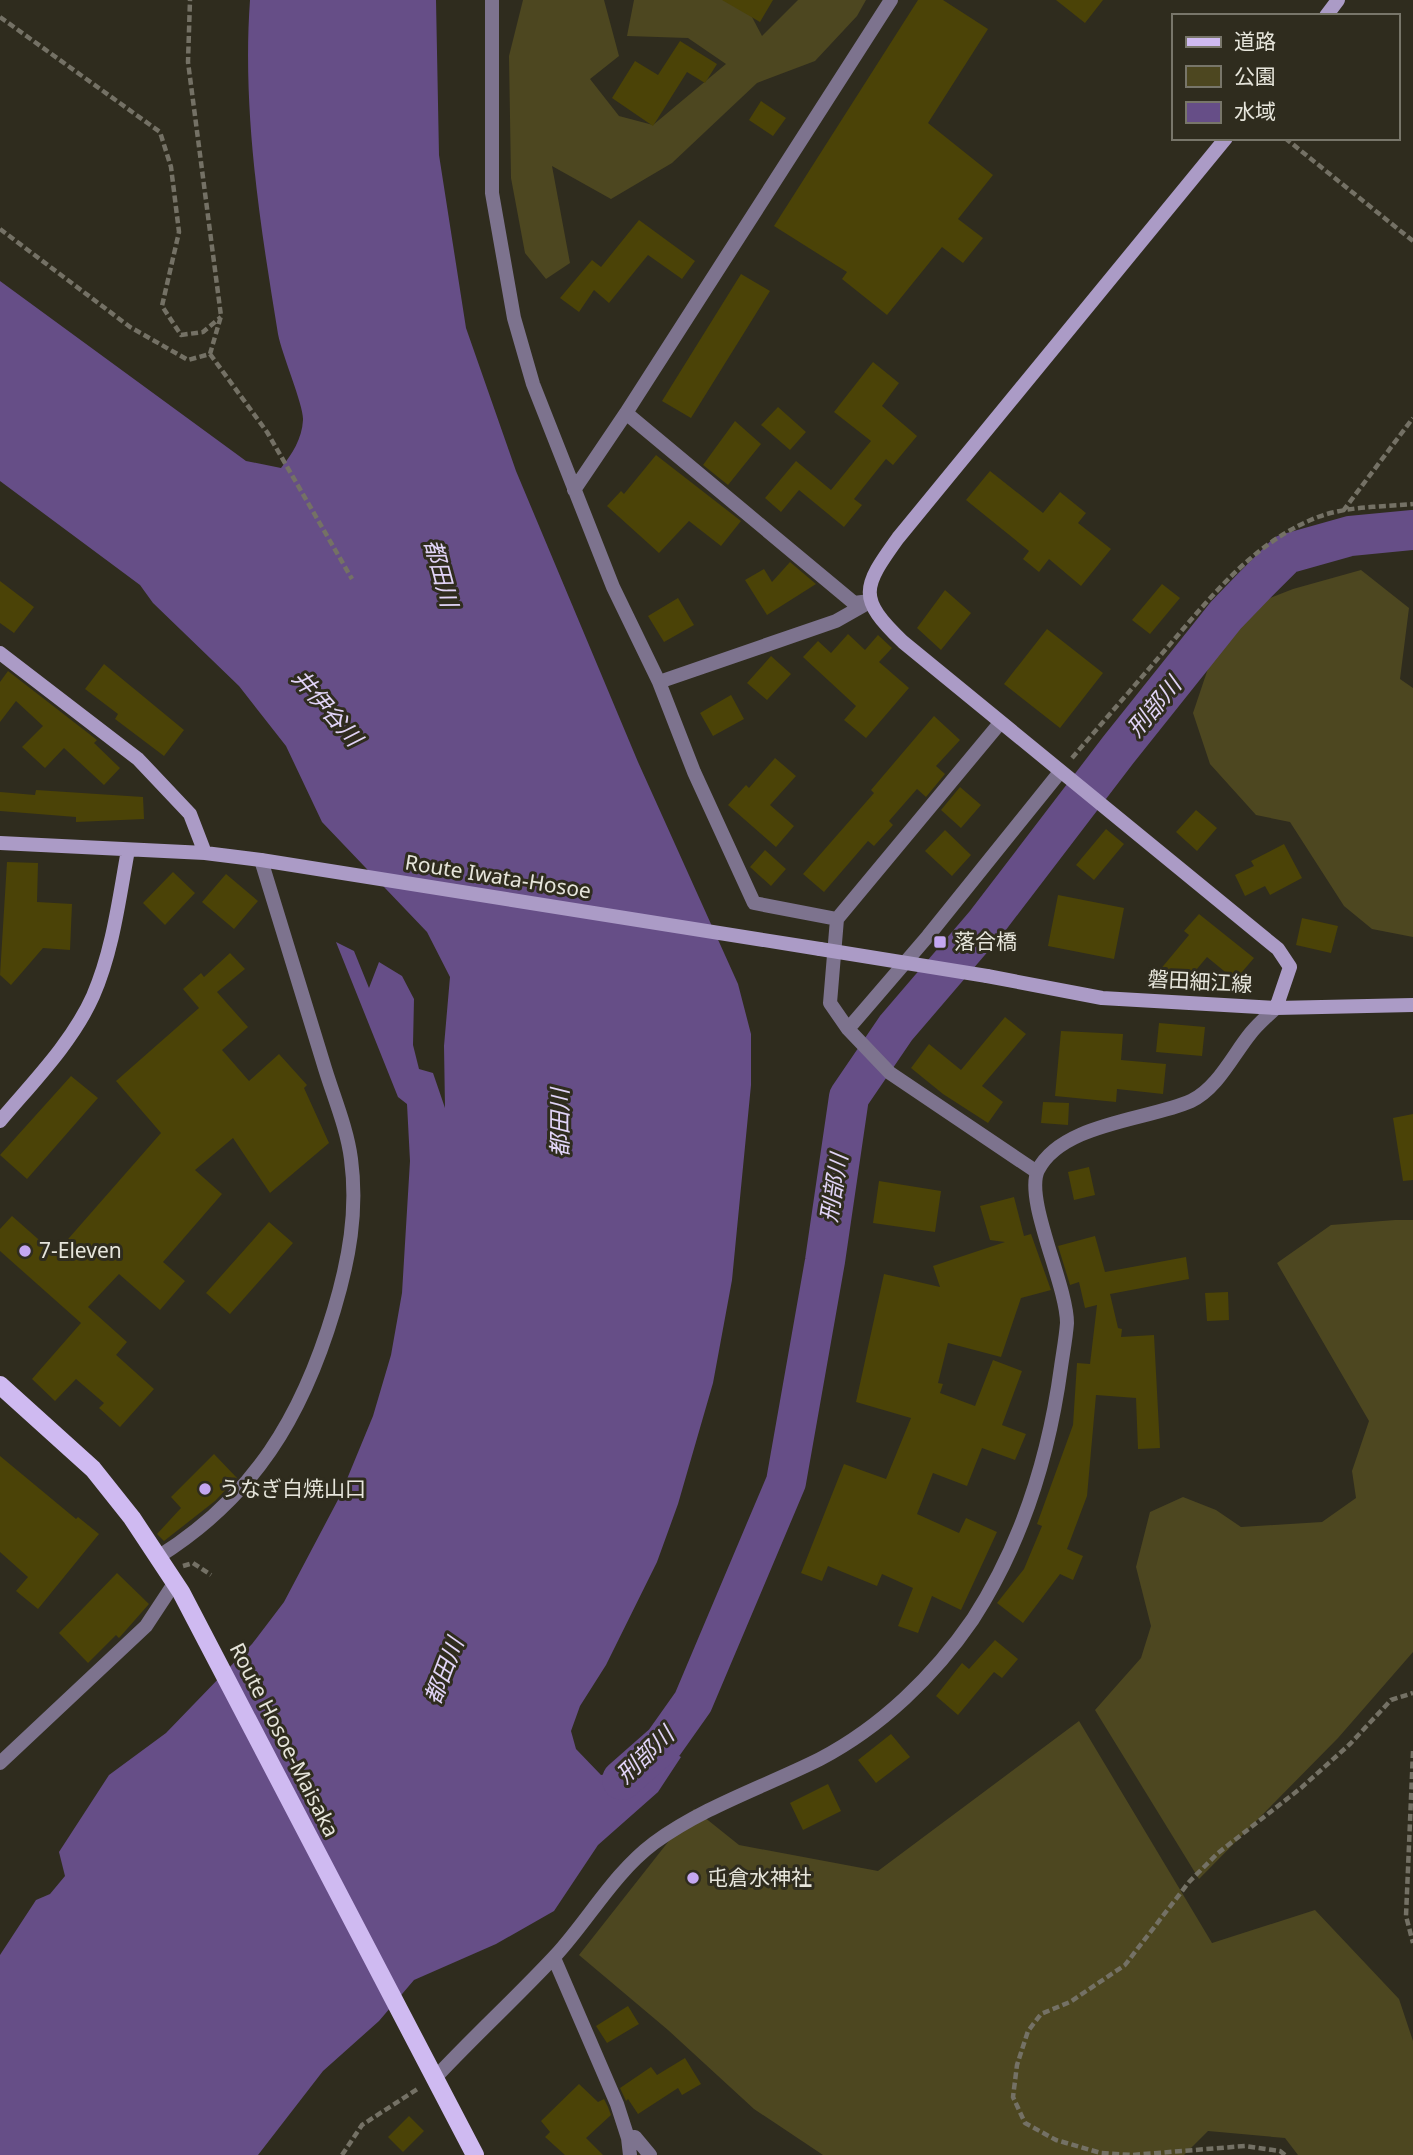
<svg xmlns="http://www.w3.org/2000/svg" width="1413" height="2155" font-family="'Noto Sans','Noto Sans JP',sans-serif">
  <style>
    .green { fill: #4d4720 }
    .water { fill: #664e87 }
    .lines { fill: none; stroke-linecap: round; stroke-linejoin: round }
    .river { stroke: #664e87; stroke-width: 40 }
    .building { fill: #4b4307 }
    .path { stroke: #747165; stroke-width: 4.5; stroke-dasharray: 7 3.5; stroke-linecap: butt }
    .street { stroke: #7d738e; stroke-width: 14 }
    .secondary { stroke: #ab9bc6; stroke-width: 14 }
    .primary { stroke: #cfbaf1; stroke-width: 18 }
    .secondary-bridge { stroke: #ab9bc6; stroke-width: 14 }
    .poi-dot { fill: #c4a7f1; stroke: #2f2c1e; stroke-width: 2.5 }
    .labels { text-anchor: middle; stroke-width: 6; stroke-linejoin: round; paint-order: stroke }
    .street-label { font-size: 21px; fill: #e6e5db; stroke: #2f2c1e }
    .poi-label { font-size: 21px; fill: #e6e5db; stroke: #2f2c1e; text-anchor: start }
    .water-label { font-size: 23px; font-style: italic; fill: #e1d4f7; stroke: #2f2c1e }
  </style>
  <rect width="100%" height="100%" fill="#2f2c1e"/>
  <!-- green -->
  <path class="green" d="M523 0H604L619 56 590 79 619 116 653 125 726 64 688 38 627 36 634 0H743L762 36 798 0H866L857 16 815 61 757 83 672 163 611 199 552 166 570 263 546 279 525 253 511 178 509 56Z
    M1361 570 1409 608 1400 679 1413 688V937L1372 929 1344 906 1290 822 1256 815 1210 764 1193 713 1226 615 1293 589Z
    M1395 1220H1413V1652L1338 1738 1199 1879 1095 1710 1141 1658 1151 1626 1136 1567 1150 1512 1183 1497 1216 1510 1241 1527 1322 1522 1356 1498 1352 1471 1369 1421 1277 1263 1331 1225Z
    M1079 1721 1212 1943 1315 1910 1399 1999 1413 2041V2155H1298L1285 2138 1208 2131 1184 2155H823L754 2109 668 2030 579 1955 694 1809 739 1845 878 1871Z"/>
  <!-- water -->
  <path class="water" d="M250 0H436L439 155 466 328 516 471 638 762 738 984 751 1034V1085L732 1280 713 1383 678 1504 657 1562 606 1665 580 1706 571 1731 576 1749 601 1775 619 1772 647 1737 681 1757 658 1792 598 1845 554 1911 496 1944 414 1980 379 2021 323 2071 258 2155H0V1955L36 1900 50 1894 65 1876 59 1852 109 1775 166 1733 252 1644 284 1602 340 1496 373 1416 391 1355 402 1293 410 1161 407 1104 398 1097 336 942 354 951 369 988 379 962 402 976 414 999 413 1045 419 1069 433 1073 445 1108 444 1046 450 977 427 932 322 822 286 746 239 686 153 603 140 585 0 481V281L246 461 281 468C292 454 302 439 303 420 304 406 282 355 278 334 260 224 242 111 250 0Z"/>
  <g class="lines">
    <!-- river -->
    <path class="river" d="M622 1780 664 1743 693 1702 786 1482 825 1261 849 1097 896 1028 986 923 1119 749 1226 615 1254 586 1286 554 1350 536 1413 530"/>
  </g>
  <!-- building -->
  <path class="building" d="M722 0H773L760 22Z
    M918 0H943L988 29 928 123 993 175 958 219 983 238 963 263 942 247 887 315 842 279 847 272 774 226Z
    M1056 0H1103L1085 23Z
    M680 41 717 64 705 83 687 72 653 126 612 98 635 61 658 75Z
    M761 101 786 118 773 136 749 120Z
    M639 220 695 261 682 279 648 255 609 303 594 290 579 312 560 298 592 260 601 267Z
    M741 274 770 291 691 418 662 401Z
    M873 362 899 383 882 406 917 436 893 465 886 459 854 499 862 505 844 527 799 490 781 512 765 498 796 461 831 490 871 441 834 412Z
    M778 407 806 432 790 450 761 425Z
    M735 421 761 444 728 485 703 465Z
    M656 455 741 521 721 546 689 521 659 553 607 506 621 491 624 494Z
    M990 471 1043 513 1060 492 1086 513 1078 523 1111 549 1081 586 1049 559 1039 572 1023 559 1029 551 966 500Z
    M790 562 816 584 767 615 745 580 764 569 772 582Z
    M0 581 34 607 14 633 0 623Z
    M1162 584 1180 598 1150 634 1132 620Z
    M945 590 971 613 941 650 917 628Z
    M678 598 694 625 664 642 648 616Z
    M1047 629 1103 673 1060 728 1004 684Z
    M848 634 865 650 878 635 892 648 879 662 909 688 866 738 844 720 856 706 803 657 818 641 831 653Z
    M771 656 791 674 767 700 747 683Z
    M104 664 184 730 164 756 115 719 118 714 85 689Z
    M8 671 97 740 94 743 120 768 104 785 64 748 45 768 22 747 43 726 16 701 0 722V682Z
    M731 695 744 719 713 736 700 713Z
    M934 716 960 740 936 766 945 774 926 797 917 789 889 821 893 825 874 846 868 841 824 892 803 874 874 793 871 790Z
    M775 758 796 776 770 805 794 826 776 847 728 805 746 785 749 788Z
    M960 787 981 805 961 828 941 810Z
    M36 790 143 797 144 819 76 822V817L0 811V792L35 795Z
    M1196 810 1217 828 1197 851 1176 832Z
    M1106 829 1124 844 1094 880 1076 865Z
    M945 830 971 855 952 876 925 851Z
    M1284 844 1302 878 1270 895 1265 886 1245 896 1235 875 1254 866 1251 861Z
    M765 850 786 869 771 886 750 867Z
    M7 862 38 863 37 902 72 904 70 950 43 948 11 985 0 975Z
    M173 872 195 893 165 925 143 903Z
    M226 874 258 901 234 929 202 902Z
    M1058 895 1124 908 1114 959 1048 946Z
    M1199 914 1254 958 1235 980 1207 957 1180 989 1159 971 1189 935 1184 931Z
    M1302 918 1338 926 1331 953 1296 945Z
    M230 953 245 969 217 992 248 1027 222 1050 249 1081 279 1054 307 1085 304 1088 329 1143 270 1193 233 1138 195 1170 222 1194 163 1262 185 1281 160 1310 119 1274 88 1307 127 1342 116 1355 104 1344 154 1389 120 1427 99 1408 104 1403 76 1379 55 1401 32 1379 81 1323 0 1251V1229L12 1216 55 1254 161 1133 116 1081 199 1008 183 989 201 973 204 977Z
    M1005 1017 1026 1034 982 1086 1003 1102 988 1123 943 1094 911 1068 929 1044 961 1070Z
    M1159 1023 1205 1027 1202 1056 1156 1052Z
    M1061 1031 1123 1034 1121 1060 1166 1064 1163 1094 1117 1089 1116 1102 1055 1096Z
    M71 1076 98 1098 27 1179 0 1155Z
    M1043 1102 1069 1103 1068 1125 1041 1123Z
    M1413 1114V1180L1403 1181 1393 1118Z
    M1089 1167 1095 1195 1074 1200 1068 1172Z
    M879 1181 941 1191 935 1232 873 1223Z
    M1014 1197 1024 1236 1031 1234 1051 1290 1021 1298 1001 1357 948 1343 938 1383 943 1384 940 1393 975 1406 993 1360 1022 1371 1002 1425 1026 1434 1015 1460 982 1448 967 1486 933 1473 917 1514 959 1533 966 1518 997 1532 961 1610 932 1596 918 1633 898 1626 913 1588 882 1574 877 1586 828 1566 822 1581 801 1573 844 1464 886 1479 911 1418 856 1402 884 1274 940 1287 933 1266 1005 1242 990 1240 980 1206Z
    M269 1222 293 1243 230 1314 206 1293Z
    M1095 1236 1105 1272 1186 1257 1189 1279 1110 1294 1118 1328 1122 1329 1121 1337 1154 1335 1160 1448 1138 1449 1136 1398 1096 1395 1087 1496 1067 1549 1083 1556 1073 1580 1060 1574 1023 1623 997 1603 1024 1569 1042 1526 1037 1524 1073 1425 1077 1363 1090 1364 1097 1305 1085 1308 1079 1282 1070 1285 1058 1246Z
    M1228 1292 1229 1320 1207 1321 1205 1293Z
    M214 1454 237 1478 215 1501 164 1541 157 1534 181 1508 171 1497Z
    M0 1456 76 1519 78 1517 99 1534 38 1609 16 1591 28 1577 0 1552Z
    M117 1573 149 1604 119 1638 116 1635 88 1663 59 1633Z
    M995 1640 1018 1659 1002 1678 994 1672 958 1715 936 1696 962 1663 969 1669Z
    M891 1734 910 1757 876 1783 858 1760Z
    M828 1784 841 1811 803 1830 790 1803Z
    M628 2006 639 2024 607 2043 596 2026Z
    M685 2058 701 2084 682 2095 678 2088 638 2114 628 2099 626 2101 620 2088 651 2067 657 2075Z
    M579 2084 598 2102 604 2099 608 2107 611 2115 586 2138 603 2155H565L545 2137 550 2132 541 2121Z
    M409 2116 424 2131 403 2152 388 2137Z"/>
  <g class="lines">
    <!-- path -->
    <path class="path" d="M0 17 160 132 171 167 179 232 162 306 181 335 203 332 221 317
      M1285 138 1413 241
      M0 229 130 327 188 360 210 354 221 316 188 62 190 0
      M210 354 267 432 352 579
      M1343 511 1413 418
      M1072 758C1103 722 1135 685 1166 649 1210 598 1253 542 1318 517 1347 506 1382 507 1413 504
      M183 1566 193 1563 211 1575
      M1413 1751 1406 1916 1413 1943
      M342 2155 362 2125 419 2088
      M1285 2155 1280 2151 1245 2146 1132 2155 1101 2153 1056 2140 1025 2123 1013 2097 1017 2065 1028 2031 1041 2014 1070 2002 1125 1965 1189 1882 1218 1853 1301 1788 1350 1744 1391 1700 1413 1693"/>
    <!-- street -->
    <path class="street" d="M492 0V193L514 318 533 384 613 587 659 682 694 772 754 903 837 919 830 1003 848 1029 890 1073 1037 1172
      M574 490 626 413
      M870 601 854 603 626 413 891 0
      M659 682 836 621 866 604
      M837 919 1000 723
      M848 1029 928 936 1060 772
      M158 1557C254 1497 302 1417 334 1310 349 1260 358 1211 351 1159 347 1127 332 1093 323 1062 302 995 282 927 261 860
      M0 1763 146 1626 175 1582
      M554 1958 617 2104 628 2138 630 2155
      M435 2078C474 2036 517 1997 556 1955 589 1919 614 1873 654 1843 705 1806 764 1787 820 1759 881 1727 934 1676 973 1619 1022 1543 1049 1456 1061 1367 1063 1353 1066 1337 1067 1323 1067 1285 1024 1199 1038 1170 1062 1123 1148 1120 1191 1101 1217 1089 1233 1055 1250 1034 1257 1025 1267 1016 1276 1008
      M628 2138 635 2137 650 2155"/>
    <!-- secondary -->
    <path class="secondary" d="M1326 16 1338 0
      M1226 138 898 538C862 588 857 598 903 642L1278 949 1290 967 1276 1008
      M0 653 138 759 190 814 205 853
      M0 843 205 853 261 860 820 949
      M987 976 1102 998 1276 1008 1413 1005
      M0 1121C32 1083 72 1043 93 996 113 950 119 899 128 850"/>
    <!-- primary -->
    <path class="primary" d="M0 1385 93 1469 132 1518 181 1592 475 2155"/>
    <!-- secondary-bridge -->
    <path class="secondary-bridge" d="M820 949 987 976"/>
  </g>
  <!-- markers -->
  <g class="poi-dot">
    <rect x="933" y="935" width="14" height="14" rx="3.5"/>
    <circle cx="25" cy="1251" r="7"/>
    <circle cx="205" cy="1489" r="7"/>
    <circle cx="693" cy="1878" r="7"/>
  </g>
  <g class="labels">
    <!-- street labels -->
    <g class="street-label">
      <text transform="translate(498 877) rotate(9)" y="7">Route Iwata-Hosoe</text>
      <text transform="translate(1200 982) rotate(3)" y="7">磐田細江線</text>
      <text transform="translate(284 1740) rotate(63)" y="7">Route Hosoe-Maisaka</text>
    </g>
    <!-- poi labels -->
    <g class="poi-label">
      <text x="954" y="949">落合橋</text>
      <text x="39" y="1258">7-Eleven</text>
      <text x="219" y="1496">うなぎ白焼山口</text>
      <text x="707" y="1885">屯倉水神社</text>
    </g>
    <!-- water labels -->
    <g class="water-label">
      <text transform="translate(441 573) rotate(75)" y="8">都田川</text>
      <text transform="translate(1154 707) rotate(-50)" y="8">刑部川</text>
      <text transform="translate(327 708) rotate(49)" y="8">井伊谷川</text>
      <text transform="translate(560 1123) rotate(-90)" y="8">都田川</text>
      <text transform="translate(834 1188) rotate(-81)" y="8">刑部川</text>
      <text transform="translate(444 1671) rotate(-69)" y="8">都田川</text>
      <text transform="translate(645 1755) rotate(-44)" y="8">刑部川</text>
    </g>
  </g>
  <!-- legend -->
  <rect x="1172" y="14" width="228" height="126" fill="#2f2c1e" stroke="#78766a" stroke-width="2"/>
  <rect x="1186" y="37" width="35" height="10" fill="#cfbaf1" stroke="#78766a" stroke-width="2"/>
  <text x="1234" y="49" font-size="21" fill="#e6e5db">道路</text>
  <rect x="1186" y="66" width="35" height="21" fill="#4d4720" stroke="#78766a" stroke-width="2"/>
  <text x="1234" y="84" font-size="21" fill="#e6e5db">公園</text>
  <rect x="1186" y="102" width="35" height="21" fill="#664e87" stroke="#78766a" stroke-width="2"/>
  <text x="1234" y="119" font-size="21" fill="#e6e5db">水域</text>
</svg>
